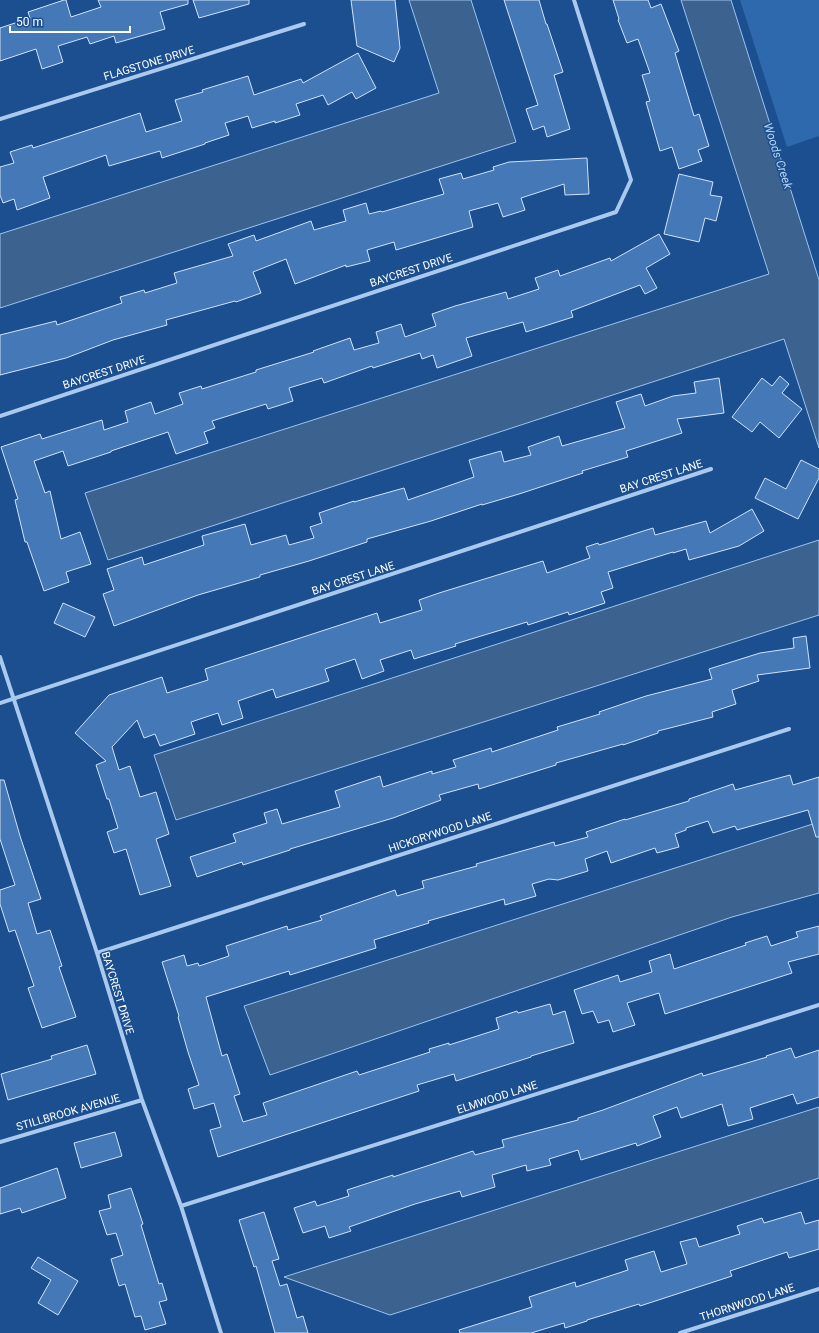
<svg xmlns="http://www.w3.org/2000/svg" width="819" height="1333" font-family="Roboto,sans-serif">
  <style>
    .green { fill: #2e69ad }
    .water { fill: #3c6290; stroke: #9cc4f0 }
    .building { fill: #4478b7; stroke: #cfe3fa }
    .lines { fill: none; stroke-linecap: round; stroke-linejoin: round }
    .minor { stroke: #a9c9ee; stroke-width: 4 }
    .labels { text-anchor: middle; stroke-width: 3; stroke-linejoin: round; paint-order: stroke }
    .street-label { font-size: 11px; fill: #fff; stroke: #1b4f8f }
    .water-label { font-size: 12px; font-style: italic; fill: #b5d3f5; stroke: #1b4f8f }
  </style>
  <rect width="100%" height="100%" fill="#1b4f8f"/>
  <!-- green -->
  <path class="green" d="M740 0H819V136L787 147Z"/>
  <!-- water -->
  <path class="water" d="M409 0H471L516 142 0 308V234L439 93Z
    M681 0H731L819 280V448L784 339 108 560 85 493 769 274Z
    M819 540V615L176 820 154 755Z
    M819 822V893L732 917 270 1075 244 1006Z
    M819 1107V1178L390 1315 284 1277Z"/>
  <!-- building -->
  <path class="building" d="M64 0H66L71 17 101 7 98 0H188V4L160 12 165 29 116 43 114 36 90 44 87 37 58 46 63 62 42 69 36 49 0 61V28L30 18 28 12Z
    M193 0H249V4L199 18Z
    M351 0H395L400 48 394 62 357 46Z
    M504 0H539L546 24H547L563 72 554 75 570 129 547 137 544 126 533 130 526 109 538 105Z
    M613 0H648L651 8 661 4 679 51 675 53 694 116 699 114 709 146 698 150 702 161 679 169 672 147 660 151 646 102 650 101 642 75 650 73 638 39 627 43 618 20 619 19Z
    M358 53 376 88 356 99 352 92 328 105 323 95 296 104 300 115 275 123V121L252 128 248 116 225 123 229 135 205 143V144L162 158 160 151 109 166 106 155 43 177 50 198 17 210 14 199 3 203 0 195V167L14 163 10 152 32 145 33 148 140 113 146 132 182 121 175 100 203 92 202 90 248 76 254 95 301 79 303 83Z
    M587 158 589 194 565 195 564 184 521 198 525 210 503 217 498 203 469 211 473 227 396 250 394 242 367 250 370 261 346 267V265L295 284 286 259 253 272 261 293 236 302 235 301 166 320 167 325 113 340 66 358 0 375V335L56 321 57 325 122 303 120 297 144 290 145 293 177 283 174 273 233 256 228 244 254 235 256 241 311 221 314 230 346 221 343 210 366 203 369 214 381 211 382 212 444 194 439 179 461 173 463 179 494 170 493 167 509 162Z
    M679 174 713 182 710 195 722 197 716 221 705 218 699 242 664 234Z
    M659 234 670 254 646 268 657 288 645 294 640 285 571 311 573 317 526 332 523 322 466 338 472 356 437 368 433 355 422 359 420 353 373 368 372 366 324 383 322 378 289 388 293 401 268 409 266 404 212 421 215 428 204 432 208 443 176 454 168 432 111 451V452L68 466 63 451 34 461 45 493 50 491 61 539 80 532 91 564 66 572 69 582 44 591 27 542H25L15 500 18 499 1 447 40 434 42 439 102 420 104 430 128 422 125 411 151 402 155 414 183 404 179 393 201 386 202 389 256 372V370L314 352 313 351 350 338 354 350 379 343 376 332 401 324 405 337 436 326 432 314 455 306 506 292 508 299 539 289 535 278 558 270 560 276 610 258 611 261Z
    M780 376 789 384 782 393 802 409 779 438 760 422 752 432 732 417 762 378 772 386Z
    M719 378 724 413 677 419 682 433 626 451 628 457 582 471 583 473 519 494 482 505V504L431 521 367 539V542L309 561 260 575V577L198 595 114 626 103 594 114 590 107 569 142 557 144 565 204 545 202 536 245 524 251 545 286 535 289 545 314 538 310 527 322 523 319 513 354 501V502L404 488 408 500 474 477 469 460 501 451 504 462 531 455 528 447 559 436 562 446 625 428 616 402 641 394 645 406 673 396 696 393 694 382Z
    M801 460 819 469V478L798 519 755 498 765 478 786 489Z
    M752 509 764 531 739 546 689 560 686 549 673 553V552L608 572 613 588 601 592 605 603 569 615 568 612 528 625 527 622 455 644 456 646 414 659 411 650 380 660 384 671 362 679 355 659 325 669 329 681 276 698 273 689 238 701 243 718 222 725 218 713 191 722 195 734 160 746 155 734 144 738 137 720 112 747 119 770 130 766 140 797 156 792 169 834 156 839 171 886 140 895 126 849 114 853 107 832 118 828 109 799H107L96 765 106 761 75 733 109 695 162 677 167 693 208 680 205 669 377 613 380 623 422 610 419 600 439 593 543 561 547 573 590 558 586 547 598 543 599 545 653 528 655 535 706 521 710 533Z
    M63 603 95 617 85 637 54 623Z
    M806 636 810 668 757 675 759 681 732 690 736 704 712 712 713 717 658 731V733L623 745V744L556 763V765L479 789 478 784 439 795 441 800 393 818 290 849V850L243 865 242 862 197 877 190 857 236 842 233 834 267 823 264 813 277 809 282 824 340 807 335 791 380 776 383 787 432 771V774L456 767 453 760 491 748 492 752 558 730 557 727 600 714 599 712 646 696 712 679 709 669 760 653 794 648 793 638Z
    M790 775 793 785 819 777V837H816L808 810 737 830 735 826 713 833 708 821 686 828V830L675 834 679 847 657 853 655 848 611 863 607 851 585 859 588 871 558 880 549 879 532 884 536 896 505 905 504 899 428 921 429 923 374 940 376 948 290 975 289 971 206 997 222 1056 227 1054 240 1094 234 1096 243 1122 267 1115 263 1103 357 1071 359 1075 430 1052 429 1049 449 1043V1045L499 1029 496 1018 517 1011 518 1013 550 1004 553 1015 565 1011 574 1043 531 1056V1057L456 1081 454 1074 417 1085 419 1091 218 1157 210 1130 221 1127 214 1103 194 1109 188 1089 199 1085 188 1052 178 1017 179 1016 162 962 184 955 187 966 198 963 199 966 229 956 226 946 287 926 288 930 322 920 320 916 395 890 397 896 424 888 422 881 477 866 476 864 554 842 555 846 588 837 586 832 625 819V820L689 801V799L733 784 735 790Z
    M0 780H4L20 836 41 899 28 903 37 934 50 930 62 966 59 967 76 1017 42 1028 28 988 34 986 15 930 9 932 0 904V890L15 885 0 839Z
    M819 926V954L788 962 792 973 665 1014 659 993 627 1003 635 1025 613 1032 609 1020 598 1023 593 1011 582 1014 574 990 618 975 620 982 652 972 649 961 670 954 674 969 746 945 745 943 767 936 771 946 798 937 796 932Z
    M87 1045 96 1074 8 1100 1 1074 52 1059 51 1056Z
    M791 1048 795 1058 819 1050V1097L797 1104 793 1094 750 1108 753 1119 728 1126 722 1104 681 1118 677 1107 653 1116 661 1137 637 1146 636 1143 581 1160 578 1150 549 1159 551 1165 527 1171 526 1165 492 1175 495 1187 462 1197 460 1191 415 1204 349 1227 351 1231 329 1238 325 1226 303 1233 294 1208 315 1201 317 1206 349 1196 347 1190 393 1175V1177L473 1151 475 1155 504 1147 502 1140 578 1120V1118L603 1110 702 1073 703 1076 767 1057 766 1056Z
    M115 1132 122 1156 81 1168 74 1143Z
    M57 1168 66 1198 22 1213 20 1208 0 1214V1188Z
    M131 1188 143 1224 141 1225 159 1284 162 1283 167 1300 159 1302 166 1324 145 1330 141 1316 135 1317 125 1284 119 1286 111 1259 123 1255 116 1233 107 1235 99 1211 111 1208 108 1195Z
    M264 1212 279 1259 272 1261 280 1286 287 1284 297 1318 303 1316 308 1333H275L256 1266 254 1267 239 1220Z
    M801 1212 805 1224 819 1220V1249L789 1258 787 1252 730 1271 732 1276 640 1306 639 1304 587 1320V1321L565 1328 564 1323 531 1333H460L459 1330 532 1307 529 1297 575 1282 576 1287 628 1270 625 1260 654 1251 661 1272 687 1264 680 1242 696 1238 699 1247 740 1234 737 1226 762 1218 764 1223Z
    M38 1257 78 1281 58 1315 38 1303 51 1280 31 1268Z"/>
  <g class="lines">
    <!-- minor -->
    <path class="minor" d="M0 119 304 24
      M0 416 616 212 631 180 574 0
      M0 657 97 953 142 1100 181 1206 221 1333
      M0 703 711 469
      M97 953 789 729
      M0 1142 142 1100
      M181 1206 819 1005
      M680 1333 819 1289"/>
  </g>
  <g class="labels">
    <!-- street labels -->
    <g class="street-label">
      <text transform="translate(149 63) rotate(-17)" y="4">FLAGSTONE DRIVE</text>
      <text transform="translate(411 270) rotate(-18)" y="4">BAYCREST DRIVE</text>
      <text transform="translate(104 372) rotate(-18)" y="4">BAYCREST DRIVE</text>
      <text transform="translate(661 476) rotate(-18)" y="4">BAY CREST LANE</text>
      <text transform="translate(353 578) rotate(-18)" y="4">BAY CREST LANE</text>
      <text transform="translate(440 832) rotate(-18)" y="4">HICKORYWOOD LANE</text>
      <text transform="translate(118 993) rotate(73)" y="4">BAYCREST DRIVE</text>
      <text transform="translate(497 1097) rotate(-18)" y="4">ELMWOOD LANE</text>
      <text transform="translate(68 1112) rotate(-16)" y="4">STILLBROOK AVENUE</text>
      <text transform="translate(747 1302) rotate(-18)" y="4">THORNWOOD LANE</text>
    </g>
    <!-- water labels -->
    <g class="water-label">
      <text transform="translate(778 156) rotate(72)" y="4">Woods Creek</text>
    </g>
  </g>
  <!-- scale -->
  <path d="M10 26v6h120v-6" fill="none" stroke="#ffffff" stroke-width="2"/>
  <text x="16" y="26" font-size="12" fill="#ffffff" stroke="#1b4f8f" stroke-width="3" paint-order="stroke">50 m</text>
</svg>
